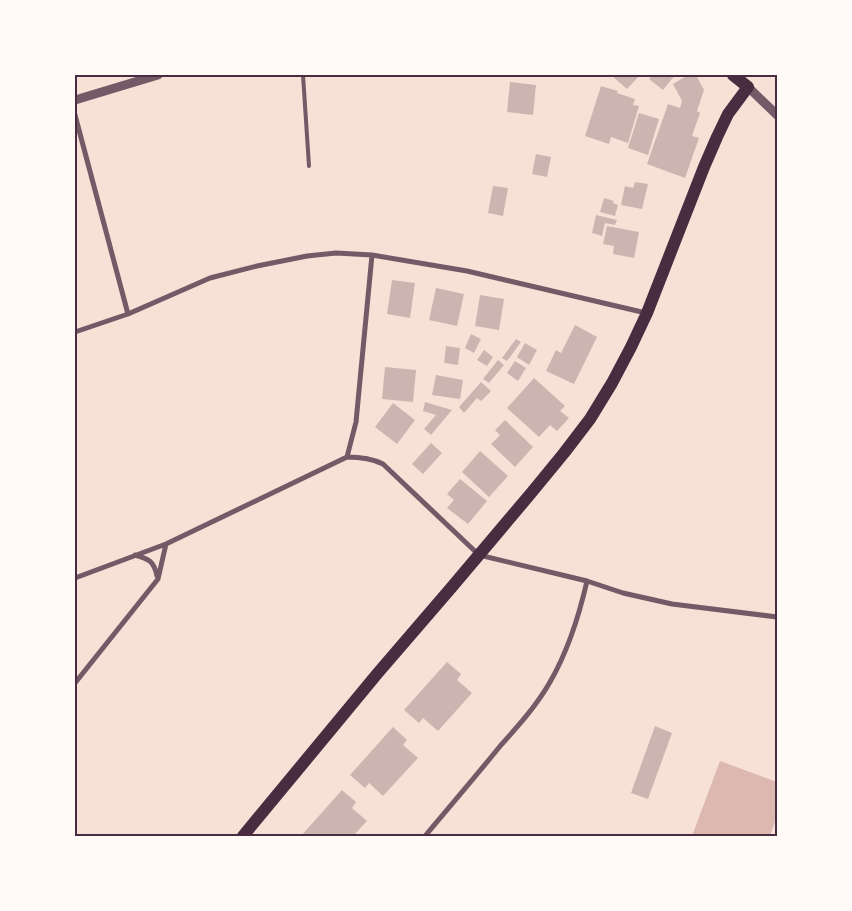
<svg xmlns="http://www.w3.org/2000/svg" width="852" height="911" font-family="Helvetica,sans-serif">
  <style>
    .water { fill: #dcb8b0 }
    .building { fill: #ccb4b1 }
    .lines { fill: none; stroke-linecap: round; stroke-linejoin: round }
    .service { stroke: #755966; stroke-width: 4 }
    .minor { stroke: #755966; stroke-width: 5 }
    .tertiary { stroke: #755966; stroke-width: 9 }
    .primary { stroke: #4a2c40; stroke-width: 12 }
    .neatline { fill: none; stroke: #4a2c40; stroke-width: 2 }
  </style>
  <rect width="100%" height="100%" fill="#f7e1d7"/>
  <!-- water -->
  <path class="water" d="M720 761 777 782V816L770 836H692Z"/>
  <!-- building -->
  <path class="building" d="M611 75H640L627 89Z
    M652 75H675L663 90 649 79Z
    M688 75H696L704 90 697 111 700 113 692 136 699 138 685 178 647 164 668 104 680 108 682 101 673 84Z
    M510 82 536 85 533 115 507 112Z
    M601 86 618 91 617 93 635 99 633 105 639 106 628 143 611 137 609 144 585 136Z
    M639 113 659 119 648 155 628 148Z
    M536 154 551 157 547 177 532 174Z
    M635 182 648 184 642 209 621 205 625 186 633 188Z
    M493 186 508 188 503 216 488 213Z
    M604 198 614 201 613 203 618 205 615 216 600 212Z
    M596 215 617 220 615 225 605 223 602 236 592 233Z
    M607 226 639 232 634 258 613 254 614 246 603 244Z
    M392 280 415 283 410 318 387 314Z
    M436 288 464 294 457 326 429 320Z
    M480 295 504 299 499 330 475 326Z
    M575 325 597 337 574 384 546 371 556 350 561 353Z
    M471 334 481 339 474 353 465 348Z
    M516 339 521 342 507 361 502 358Z
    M525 343 537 350 529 365 517 357Z
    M446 346 460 348 458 365 444 363Z
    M484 350 493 357 487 366 477 360Z
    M498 360 504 365 489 383 483 379Z
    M515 361 526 368 518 381 507 373Z
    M385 367 416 370 413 402 382 399Z
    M436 375 463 380 460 399 432 395Z
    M534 378 565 406 560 411 569 418 557 431 550 425 539 437 507 408Z
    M481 382 491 391 481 401 477 398 464 413 459 407Z
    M425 402 452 410 431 435 424 429 436 415 423 411Z
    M393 403 415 420 397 444 375 427Z
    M505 420 533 447 515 467 491 444 500 435 495 430Z
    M431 443 442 453 423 474 412 464Z
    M480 451 508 476 489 497 462 472Z
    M460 479 487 501 468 524 447 508 454 500 447 494Z
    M447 662 461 674 457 680 472 693 438 731 423 718 419 723 404 710Z
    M655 726 672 733 648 799 631 793Z
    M393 727 407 740 403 745 418 758 383 796 369 783 365 788 350 775Z
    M342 790 356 802 352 808 367 821 353 836H301Z"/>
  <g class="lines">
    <!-- service -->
    <path class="service" d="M303 75 309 166"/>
    <!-- minor -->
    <path class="minor" d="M75 115 128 314
      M372 255 356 422 347 457C360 457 371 458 383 464L479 555 587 581 623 593 672 604 777 617
      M75 332 128 314 210 278 257 266 307 256 336 253 372 255 467 271 646 313
      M135 555C149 559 154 561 157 576
      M75 578 166 544 347 457
      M75 683 158 579 166 544
      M425 836C450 806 476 776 501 745 519 725 537 705 550 682 568 651 579 616 587 581"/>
    <!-- tertiary -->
    <path class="tertiary" d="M748 87 777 115
      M75 100 158 75"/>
    <!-- primary -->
    <path class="primary" d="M243 836 377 674 451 588 532 492 564 453 590 419 612 383 631 347 647 313 704 167 717 137 728 114 748 87 733 75"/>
  </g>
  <!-- border -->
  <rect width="852" height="911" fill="none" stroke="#fffaf5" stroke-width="152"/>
  <rect x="76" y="76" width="700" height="759" class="neatline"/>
</svg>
